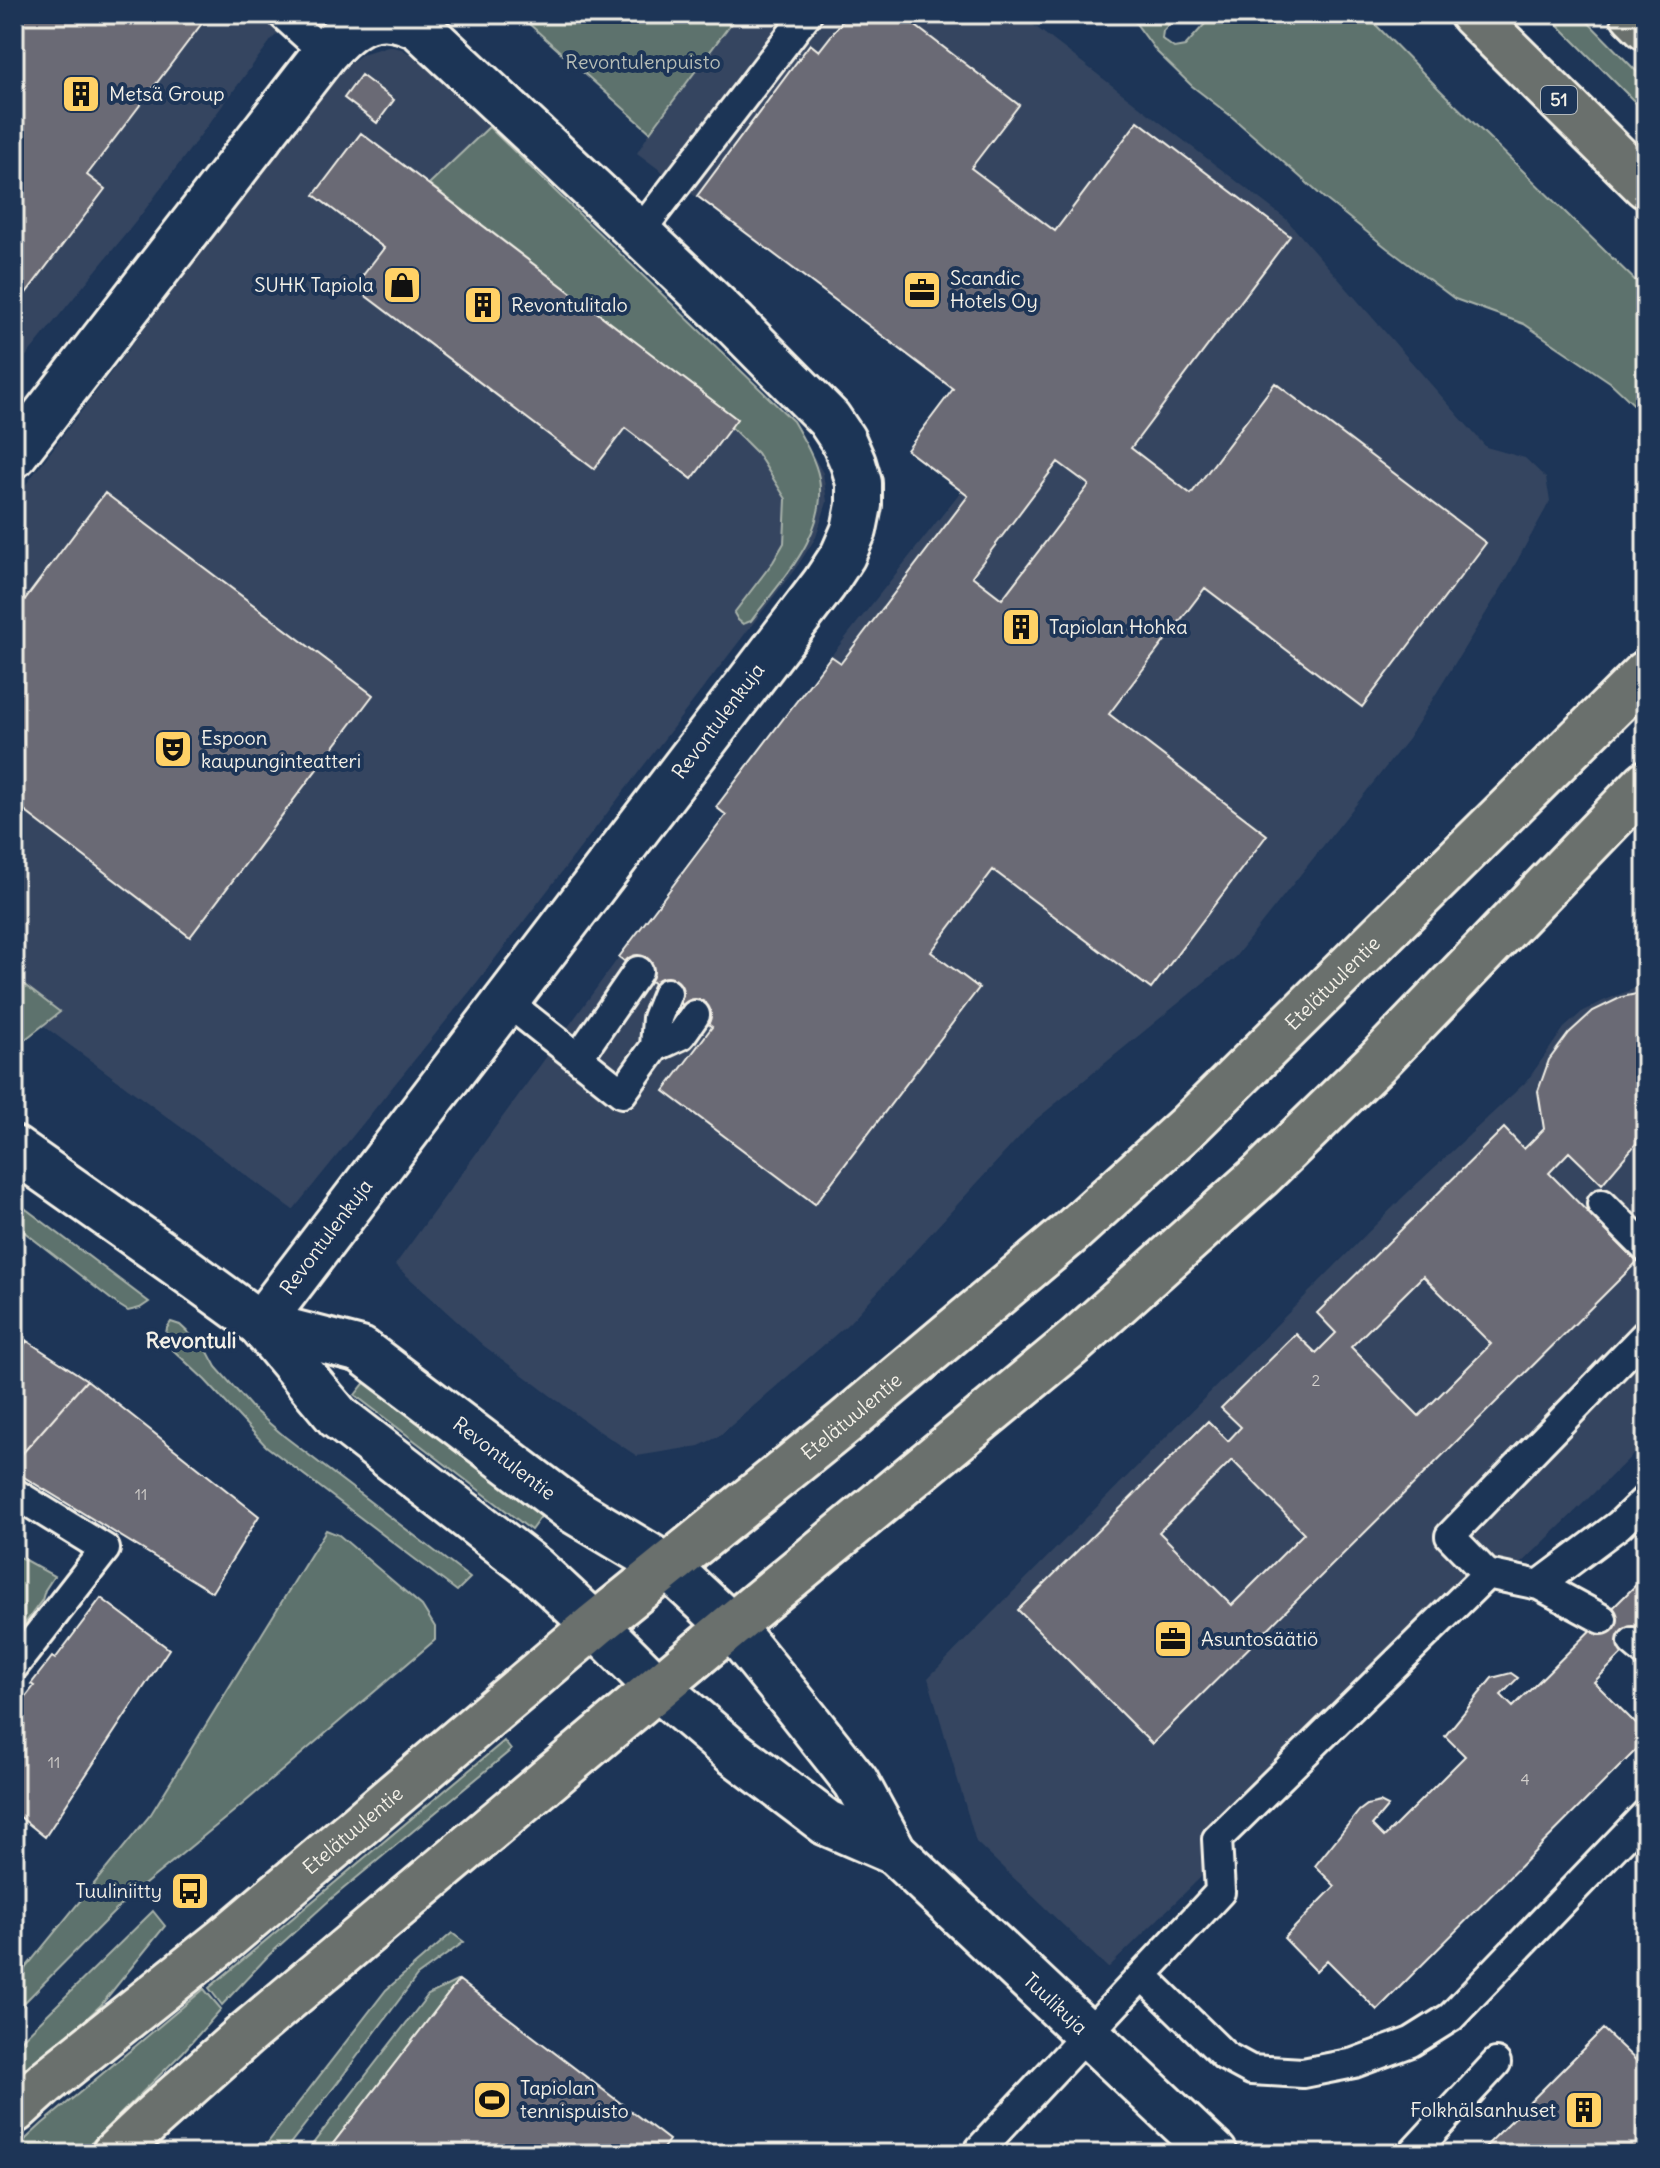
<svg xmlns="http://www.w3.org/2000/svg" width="1660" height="2168" font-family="Delius,sans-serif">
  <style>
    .built { fill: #344560 }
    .green { fill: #5d726d; stroke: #a8b2aa; stroke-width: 2 }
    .building { fill: #6b6a75; stroke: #f4f1e8; stroke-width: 2; fill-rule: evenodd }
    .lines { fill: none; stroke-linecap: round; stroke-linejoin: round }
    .service-casing { stroke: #f4f1e8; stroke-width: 34 }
    .minor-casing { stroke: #f4f1e8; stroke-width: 50 }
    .primary-casing { stroke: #f4f1e8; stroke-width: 50 }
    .motorway-casing { stroke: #f4f1e8; stroke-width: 50 }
    .service { stroke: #1d3557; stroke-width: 28 }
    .minor { stroke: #1d3557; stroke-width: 44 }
    .primary { stroke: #6b706d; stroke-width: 44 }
    .motorway { stroke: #6b706d; stroke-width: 44 }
    .labels { text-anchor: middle; stroke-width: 8; stroke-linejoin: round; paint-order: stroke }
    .number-label { font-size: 16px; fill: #d2cfcb }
    .shield { fill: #1d3557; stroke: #b4b9bc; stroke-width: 2 }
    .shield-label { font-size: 18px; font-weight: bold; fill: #f4f1e8 }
    .park-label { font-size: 20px; fill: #b8beb7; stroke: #1d3557 }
    .poi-label { font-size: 20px; fill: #f4f1e8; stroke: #1d3557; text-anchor: start }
    .street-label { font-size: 20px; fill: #f4f1e8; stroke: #1d3557 }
    .neighbourhood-label { font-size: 22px; font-weight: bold; fill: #f4f1e8; stroke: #1d3557 }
  </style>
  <rect width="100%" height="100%" fill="#1d3557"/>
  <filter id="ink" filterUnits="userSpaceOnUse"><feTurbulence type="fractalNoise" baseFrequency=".0125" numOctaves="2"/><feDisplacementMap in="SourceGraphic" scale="16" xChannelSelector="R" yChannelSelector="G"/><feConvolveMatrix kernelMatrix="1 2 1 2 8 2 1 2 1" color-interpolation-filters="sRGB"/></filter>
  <g filter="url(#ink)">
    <!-- built -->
    <path class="built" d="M14 14H298L272 39 138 219 14 371Z
      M738 14H1019L1286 219 1486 447 1525 458 1546 478 1550 501 1507 579 1408 739 1235 957 1033 1122 849 1323 718 1437 699 1446 637 1456 593 1427 484 1346 395 1265 619 957 726 815 716 807 831 656 961 491 907 450 953 389 637 153 650 132Z
      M388 46 402 49 419 60 793 421 823 473 827 502 816 537 798 565 471 990 293 1210 14 1004V500L339 72 362 54Z
      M1646 984V1442L1108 1968 976 1842 928 1678 1404 1196 1527 1081 1564 1028 1582 1012 1603 1001Z"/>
    <!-- green -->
    <path class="green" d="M518 14H738L650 132Z
      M1129 14H1178L1163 31 1162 39 1174 48 1185 46 1213 15 1365 14 1442 92 1646 291V416L1610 382 1524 324 1455 299 1387 248 1324 198 1231 116 1192 86 1157 52Z
      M1547 14H1580L1646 81V113Z
      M489 127 793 421C803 439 815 458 819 478 828 535 782 579 751 621L743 624 738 620 734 613 773 562 784 543 786 499 757 453 731 427 736 419 429 184Z
      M14 977 60 1012 14 1048Z
      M14 1200 149 1302 140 1308 128 1311 117 1304 14 1224Z
      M171 1322 180 1325 207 1350 216 1367 253 1409 284 1436 470 1578 457 1591 266 1446 205 1380 172 1349 165 1339 167 1328Z
      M367 1380 542 1515 531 1530 355 1395Z
      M326 1530 339 1535 422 1606 435 1627V1640L244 1803 128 1898 14 2013V1982L151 1814Z
      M14 1554 54 1576 45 1590 42 1600 14 1638Z
      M504 1741 511 1750 331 1899 269 1955 222 2005 209 1988Z
      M153 1911 165 1926 101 2005 84 2021 14 2081V2047Z
      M452 1933 464 1942 417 1976 335 2086 282 2154H259L386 1990Z
      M459 1980 325 2154H305L428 1995Z
      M204 1989 221 2009 183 2052 80 2154H14V2150L42 2124Z"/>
    <!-- building -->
    <path class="building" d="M14 14H209L87 175 105 189 14 309Z
      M848 14H900L1019 105 971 168 1055 231 1138 121 1290 236 1131 448 1191 494 1275 383 1486 543 1362 707 1205 588 1109 714 1267 835 1151 989 993 870 931 952 979 988 815 1204 664 1091 712 1027 619 957 726 815 716 807 831 656 841 663 968 496 907 450 953 389 697 196 810 44 819 51ZM1058 462 1089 485 1002 599 972 576Z
      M361 75 394 100 377 123 344 98Z
      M361 133 737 419 692 479 625 428 594 469 354 287 384 248 314 195Z
      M105 493 373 695 190 937 14 803V614Z
      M1646 992V1132L1602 1184 1569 1152 1549 1173 1637 1262 1152 1744 1018 1610 1208 1421 1228 1441 1241 1427 1221 1408 1296 1334 1316 1353 1336 1333 1317 1313 1504 1128 1524 1149 1544 1129 1538 1091 1549 1060 1569 1033 1593 1011 1622 997ZM1423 1276 1491 1344 1419 1416 1351 1347ZM1232 1460 1304 1533 1232 1605 1159 1532Z
      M14 1331 27 1341 14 1357Z
      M27 1341 87 1380 14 1463V1357Z
      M87 1380 259 1516 212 1592 14 1471V1463Z
      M1646 1575V1630L1594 1682 1646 1734V1740L1377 2010 1327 1960 1316 1971 1284 1938 1335 1886 1315 1866 1359 1811 1367 1805 1380 1802 1388 1806 1372 1825 1384 1837 1465 1756 1445 1736 1492 1678 1511 1673 1518 1678 1501 1695 1513 1707Z
      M101 1598 169 1649 45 1837 14 1812V1712L34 1686 31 1684 52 1657 55 1659Z
      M459 1980 669 2140 659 2154H325Z
      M1603 2029 1642 2066 1646 2061V2154H1478Z"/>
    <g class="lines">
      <!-- service casing -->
      <g class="service-casing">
        <path id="service" d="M282 14 325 53
          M639 233 807 14
          M506 1001 622 1093 655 1047 681 1035 695 1015
          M655 1047 657 1018 667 993
          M578 1058 638 971
          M1602 1204 1646 1248
          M1646 1334 1450 1536 1487 1574 1539 1585 1619 1525 1646 1499
          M14 1493 105 1549 14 1666
          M1539 1585 1602 1619
          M1633 1642 1646 1653
          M1143 1976 1225 2056 1251 2070 1303 2073 1354 2063 1411 2042 1451 2017 1646 1814
          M980 2149 1220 1892 1217 1839 1487 1574
          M1412 2154 1496 2063"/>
      </g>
      <!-- minor casing -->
      <g class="minor-casing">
        <g id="minor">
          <path d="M14 455 325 53C353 21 377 6 419 27L639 233 735 324 829 419 843 440 853 463 859 483V505L854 530 843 555 824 584 260 1324"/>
          <path d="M14 1149 187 1271 260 1324 338 1417 535 1569 595 1625 658 1688 733 1752 827 1823 894 1852"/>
          <path id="s1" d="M260 1324 361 1350 571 1509 668 1567 731 1626 792 1701 856 1782 894 1852 1215 2154"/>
        </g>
      </g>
      <!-- primary casing -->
      <g class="primary-casing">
        <g id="primary">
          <path id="s2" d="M14 2111 46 2082 225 1939 595 1625 843 1424 1069 1234 1189 1125 1646 673"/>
          <path d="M114 2154 153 2117 246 2034 731 1626 1072 1344 1261 1175 1377 1062 1646 783"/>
        </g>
      </g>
      <!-- motorway casing -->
      <g class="motorway-casing">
        <path id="motorway" d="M1472 14 1646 186
          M1633 14 1646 27"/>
      </g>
      <!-- service -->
      <use href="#service" class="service"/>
      <!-- minor -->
      <use href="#minor" class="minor"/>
      <!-- primary -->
      <use href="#primary" class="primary"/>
      <!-- motorway -->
      <use href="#motorway" class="motorway"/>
    </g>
  </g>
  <!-- icons -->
  <defs>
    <g id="building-square" transform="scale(2)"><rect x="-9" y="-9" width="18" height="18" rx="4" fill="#ffd166" stroke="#1d3557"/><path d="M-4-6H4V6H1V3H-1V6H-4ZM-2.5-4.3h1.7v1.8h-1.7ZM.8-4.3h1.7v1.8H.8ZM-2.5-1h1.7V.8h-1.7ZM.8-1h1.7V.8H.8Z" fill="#111"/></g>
    <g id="shop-square" transform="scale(2)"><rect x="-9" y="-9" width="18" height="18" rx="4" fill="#ffd166" stroke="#1d3557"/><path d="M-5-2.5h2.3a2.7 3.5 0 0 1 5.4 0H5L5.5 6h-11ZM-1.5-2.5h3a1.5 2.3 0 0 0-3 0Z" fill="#111"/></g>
    <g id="office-square" transform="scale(2)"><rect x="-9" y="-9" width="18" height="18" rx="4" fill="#ffd166" stroke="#1d3557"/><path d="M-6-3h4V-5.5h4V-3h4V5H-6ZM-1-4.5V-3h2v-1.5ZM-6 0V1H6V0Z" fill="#111"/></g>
    <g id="theatre-square" transform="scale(2)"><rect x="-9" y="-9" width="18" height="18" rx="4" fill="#ffd166" stroke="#1d3557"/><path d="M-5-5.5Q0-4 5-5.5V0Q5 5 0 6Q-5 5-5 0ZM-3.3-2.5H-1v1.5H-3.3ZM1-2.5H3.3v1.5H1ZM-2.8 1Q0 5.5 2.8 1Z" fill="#111"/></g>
    <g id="bus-square" transform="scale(2)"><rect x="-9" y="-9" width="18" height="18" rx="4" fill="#ffd166" stroke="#1d3557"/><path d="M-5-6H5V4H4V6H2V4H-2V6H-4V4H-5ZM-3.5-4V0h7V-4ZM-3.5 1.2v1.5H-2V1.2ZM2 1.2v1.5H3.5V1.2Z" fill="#111"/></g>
    <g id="stadium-square" transform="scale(2)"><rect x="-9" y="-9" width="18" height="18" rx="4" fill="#ffd166" stroke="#1d3557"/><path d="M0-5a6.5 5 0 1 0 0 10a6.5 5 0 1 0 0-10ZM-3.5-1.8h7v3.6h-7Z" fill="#111"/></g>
  </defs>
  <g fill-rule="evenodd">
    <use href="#building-square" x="81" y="94"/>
    <use href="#shop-square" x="402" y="285"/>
    <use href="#office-square" x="922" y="290"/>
    <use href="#building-square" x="483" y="305"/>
    <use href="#building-square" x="1021" y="627"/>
    <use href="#theatre-square" x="173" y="749"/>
    <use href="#office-square" x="1173" y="1639"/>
    <use href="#bus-square" x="190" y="1891"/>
    <use href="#stadium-square" x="492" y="2100"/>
    <use href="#building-square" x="1584" y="2110"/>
  </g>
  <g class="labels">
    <!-- number labels -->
    <g class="number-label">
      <text x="1316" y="1386">2</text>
      <text x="141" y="1500">11</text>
      <text x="54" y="1768">11</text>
      <text x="1525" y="1785">4</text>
    </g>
    <!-- shield labels -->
    <rect class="shield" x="1541" y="86" width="36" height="28" rx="6"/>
    <g class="shield-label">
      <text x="1559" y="106">51</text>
    </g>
    <!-- park labels -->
    <g class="park-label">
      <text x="643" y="69">Revontulenpuisto</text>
    </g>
    <!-- poi labels -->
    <g class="poi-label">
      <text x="109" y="101">Metsä Group</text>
      <text x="950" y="285">Scandic<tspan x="950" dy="23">Hotels Oy</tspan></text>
      <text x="374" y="292" text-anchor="end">SUHK Tapiola</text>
      <text x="511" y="312">Revontulitalo</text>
      <text x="1049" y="634">Tapiolan Hohka</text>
      <text x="201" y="745">Espoon<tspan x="201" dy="23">kaupunginteatteri</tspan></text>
      <text x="1201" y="1646">Asuntosäätiö</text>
      <text x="162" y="1898" text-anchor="end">Tuuliniitty</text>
      <text x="520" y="2095">Tapiolan<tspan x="520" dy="23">tennispuisto</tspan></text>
      <text x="1556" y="2117" text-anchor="end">Folkhälsanhuset</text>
    </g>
    <!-- street labels -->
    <g class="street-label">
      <text transform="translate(718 721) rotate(-53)" y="7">Revontulenkuja</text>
      <text dy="7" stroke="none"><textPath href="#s2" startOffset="1736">Etelätuulentie</textPath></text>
      <text transform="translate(326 1237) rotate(-53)" y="7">Revontulenkuja</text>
      <text dy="7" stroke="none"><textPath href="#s2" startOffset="1088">Etelätuulentie</textPath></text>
      <text dy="7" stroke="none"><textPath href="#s1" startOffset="284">Revontulentie</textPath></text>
      <text dy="7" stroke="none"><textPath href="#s2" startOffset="440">Etelätuulentie</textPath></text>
      <text dy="7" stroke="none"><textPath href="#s1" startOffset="1068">Tuulikuja</textPath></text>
    </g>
    <!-- neighbourhood labels -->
    <g class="neighbourhood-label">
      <text x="191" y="1348">Revontuli</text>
    </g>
  </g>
  <!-- margin -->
  <rect width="1660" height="2168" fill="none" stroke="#1d3557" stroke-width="48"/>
  <rect x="24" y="24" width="1612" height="2120" fill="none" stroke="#f4f1e8" stroke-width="3" filter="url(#ink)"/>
</svg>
